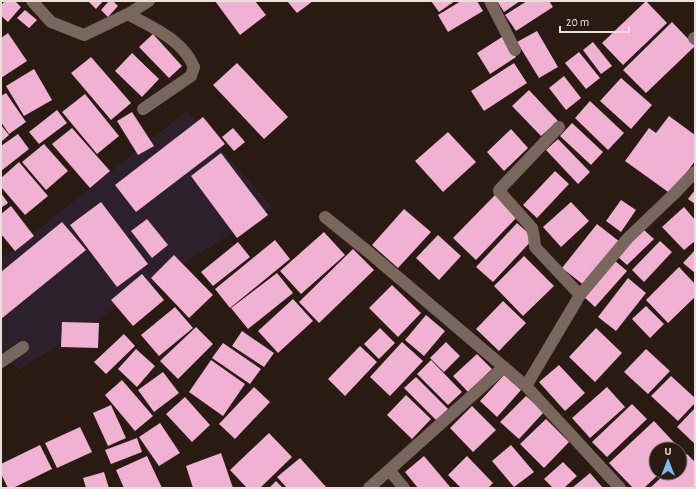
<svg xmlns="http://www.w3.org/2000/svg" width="696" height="489" font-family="'Alegreya Sans',sans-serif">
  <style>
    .education { fill: #2d202d }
    .building { fill: #f0b1d3 }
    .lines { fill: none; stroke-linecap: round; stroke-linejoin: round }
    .minor { stroke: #79675d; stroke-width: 12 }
  </style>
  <rect width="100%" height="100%" fill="#291a12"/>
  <!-- education -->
  <path class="education" d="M187 111 272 207 19 370 1 349V259Z"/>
  <!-- building -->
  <path class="building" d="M5 1H15L21 7 8 22 1 16V5Z
    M88 1H103L96 9Z
    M109 1H113L118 6 108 17 101 10Z
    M215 1H255L266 15 240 35Z
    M287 1H313L297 13Z
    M431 1H455L439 12Z
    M461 1H477L483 11 448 32 438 15Z
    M497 1H520L504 12Z
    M527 1H549L553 7 516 31 505 15Z
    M646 1 667 23 623 65 602 43Z
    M25 10 37 20 29 28 17 18Z
    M672 22 695 46 646 93 623 70Z
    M537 31 558 67 539 78 517 42Z
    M8 33 27 61 1 78V38Z
    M153 34 182 66 169 78 139 47Z
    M502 37 516 57 490 74 477 53Z
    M593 42 612 66 601 74 583 50Z
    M579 52 600 78 586 89 565 63Z
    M132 53 159 79 142 97 115 71Z
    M91 57 131 103 111 120 71 73Z
    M237 63 288 117 264 139 213 85Z
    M514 63 527 83 484 111 471 91Z
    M34 69 52 100 24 116 6 86Z
    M564 76 581 98 566 110 549 88Z
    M621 78 652 105 631 129 600 101Z
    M529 90 558 121 541 136 512 106Z
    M6 93 26 122 9 134 1 122V96Z
    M85 94 119 136 97 154 62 112Z
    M590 101 624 133 608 150 575 118Z
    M57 110 67 123 39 144 29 132Z
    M132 112 154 146 138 155 117 121Z
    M669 116 695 135V161L671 194 625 161 649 128 656 133Z
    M203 117 225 144 136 212 115 185Z
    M572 123 603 152 591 165 560 136Z
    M1 125 9 135 1 142Z
    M72 128 110 171 90 188 52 144Z
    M233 128 245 142 234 151 222 137Z
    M511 129 528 148 504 171 487 152Z
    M448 132 476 162 443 192 415 161Z
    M18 134 29 149 1 171V146Z
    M558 139 590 172 578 184 546 150Z
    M44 144 68 171 46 190 22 162Z
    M221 153 268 215 237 238 191 176Z
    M19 162 48 196 25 215 1 187V178Z
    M555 171 569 184 537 218 523 205Z
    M695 190V204L688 199Z
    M1 193 8 203 1 208Z
    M495 195 517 217 476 260 453 238Z
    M621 200 636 210 621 232 606 221Z
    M101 202 148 264 117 287 70 225Z
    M571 202 589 221 561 247 543 227Z
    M11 206 34 236 15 251 1 234V214Z
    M684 207 695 220V241L684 250 662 227Z
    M404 209 431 232 398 268 372 245Z
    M147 219 168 245 152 258 131 231Z
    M62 222 86 250 1 319V272Z
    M517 223 534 238 493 282 476 267Z
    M597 224 620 242 585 286 562 268Z
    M644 230 654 239 627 265 617 256Z
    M324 232 345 255 301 294 280 271Z
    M438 235 461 256 439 280 416 258Z
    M275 240 290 259 230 308 215 289Z
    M660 241 672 252 644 282 632 270Z
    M238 242 250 257 213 286 201 272Z
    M353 249 374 270 319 323 299 302Z
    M695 250V273L683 263Z
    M174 255 213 295 189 318 151 278Z
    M524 256 554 286 523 316 494 286Z
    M614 260 627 271 595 307 583 296Z
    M679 267 695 284V297L668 323 646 300Z
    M277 273 293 293 248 329 231 308Z
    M142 274 164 300 133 326 111 300Z
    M628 278 646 293 616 331 598 317Z
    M392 285 421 313 398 337 369 308Z
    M293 299 313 321 278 353 258 331Z
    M503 301 526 323 499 351 476 329Z
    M646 306 664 324 650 338 632 319Z
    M175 307 193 328 159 356 141 335Z
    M426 315 445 331 424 356 405 340Z
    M62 322 99 323 98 348 61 347Z
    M196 327 213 344 178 379 160 361Z
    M380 328 395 343 379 359 364 344Z
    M596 328 622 353 595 382 569 357Z
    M242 331 274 353 264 367 232 346Z
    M124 334 135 346 106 374 94 362Z
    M402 342 423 361 390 396 370 377Z
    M446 342 460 356 444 372 430 358Z
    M223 343 261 369 250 384 212 358Z
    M360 346 377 362 345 396 328 379Z
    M136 349 155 366 137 387 118 369Z
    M646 349 670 371 648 394 624 372Z
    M477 354 492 369 468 392 453 376Z
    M211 360 245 384 223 416 189 392Z
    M431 360 462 392 448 405 417 374Z
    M559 365 585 393 565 411 539 382Z
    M163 372 179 393 154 412 138 390Z
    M504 375 521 390 497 417 480 401Z
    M671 376 695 398V403L678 421 651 396Z
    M416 377 448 409 436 420 404 388Z
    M122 380 153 416 135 431 105 395Z
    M254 387 270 402 235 439 219 424Z
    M607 387 625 407 590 438 572 418Z
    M406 395 431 419 412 439 387 415Z
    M526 396 544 412 519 439 500 422Z
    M185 397 210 425 192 442 166 414Z
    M632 404 647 419 607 457 592 442Z
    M111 405 126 438 108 446 93 413Z
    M472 406 496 430 473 452 450 428Z
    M695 408V444L677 427Z
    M546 419 569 442 544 468 520 444Z
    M654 421 683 452 680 454V449H656V473H660L644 488H633L609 463Z
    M160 423 180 453 159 466 139 437Z
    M80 427 92 452 57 468 45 443Z
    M269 433 292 457 260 488H247L230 470Z
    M137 438 142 452 111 464 105 450Z
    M40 445 52 469 13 488H8L1 474V464Z
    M511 445 534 472 514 487 492 461Z
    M221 453 233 488H193L186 466Z
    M687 454 695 462V486L693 488H650L666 473H680V460Z
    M147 456 162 488H124L116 470Z
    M424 456 451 488H418L405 472Z
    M467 456 493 483 488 488H461L448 475Z
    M300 458 327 488H287L277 477Z
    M563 462 577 476 564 488H553L544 479Z
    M104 472 109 488H86L83 478Z
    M590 473 603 488H572Z
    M276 481 283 488H269Z"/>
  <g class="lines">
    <!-- minor -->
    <path class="minor" d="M32 1 51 22 84 35 128 14 149 1
      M490 1 515 50
      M128 14C153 28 182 39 194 67L191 76 143 109
      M694 38 695 39
      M559 127 500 189 499 191 532 228 534 237 535 247 580 295
      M325 217 366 250 526 386 620 488
      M1 362 23 347
      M526 386 580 295 628 238 674 194 695 172
      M389 470 404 488
      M369 488 504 367"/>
  </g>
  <!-- border -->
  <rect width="696" height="489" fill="none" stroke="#eadfda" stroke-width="4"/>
  <!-- north arrow -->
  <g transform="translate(668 461)"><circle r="19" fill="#291a12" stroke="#766962"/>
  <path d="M0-3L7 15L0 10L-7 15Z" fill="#7fbdfa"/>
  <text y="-6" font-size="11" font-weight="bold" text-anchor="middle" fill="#eadfda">U</text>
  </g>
  <!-- scale -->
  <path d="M560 26v6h69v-6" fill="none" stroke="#eadfda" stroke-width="2"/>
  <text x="566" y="26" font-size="12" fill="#eadfda" stroke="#291a12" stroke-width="3" paint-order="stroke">20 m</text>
</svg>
